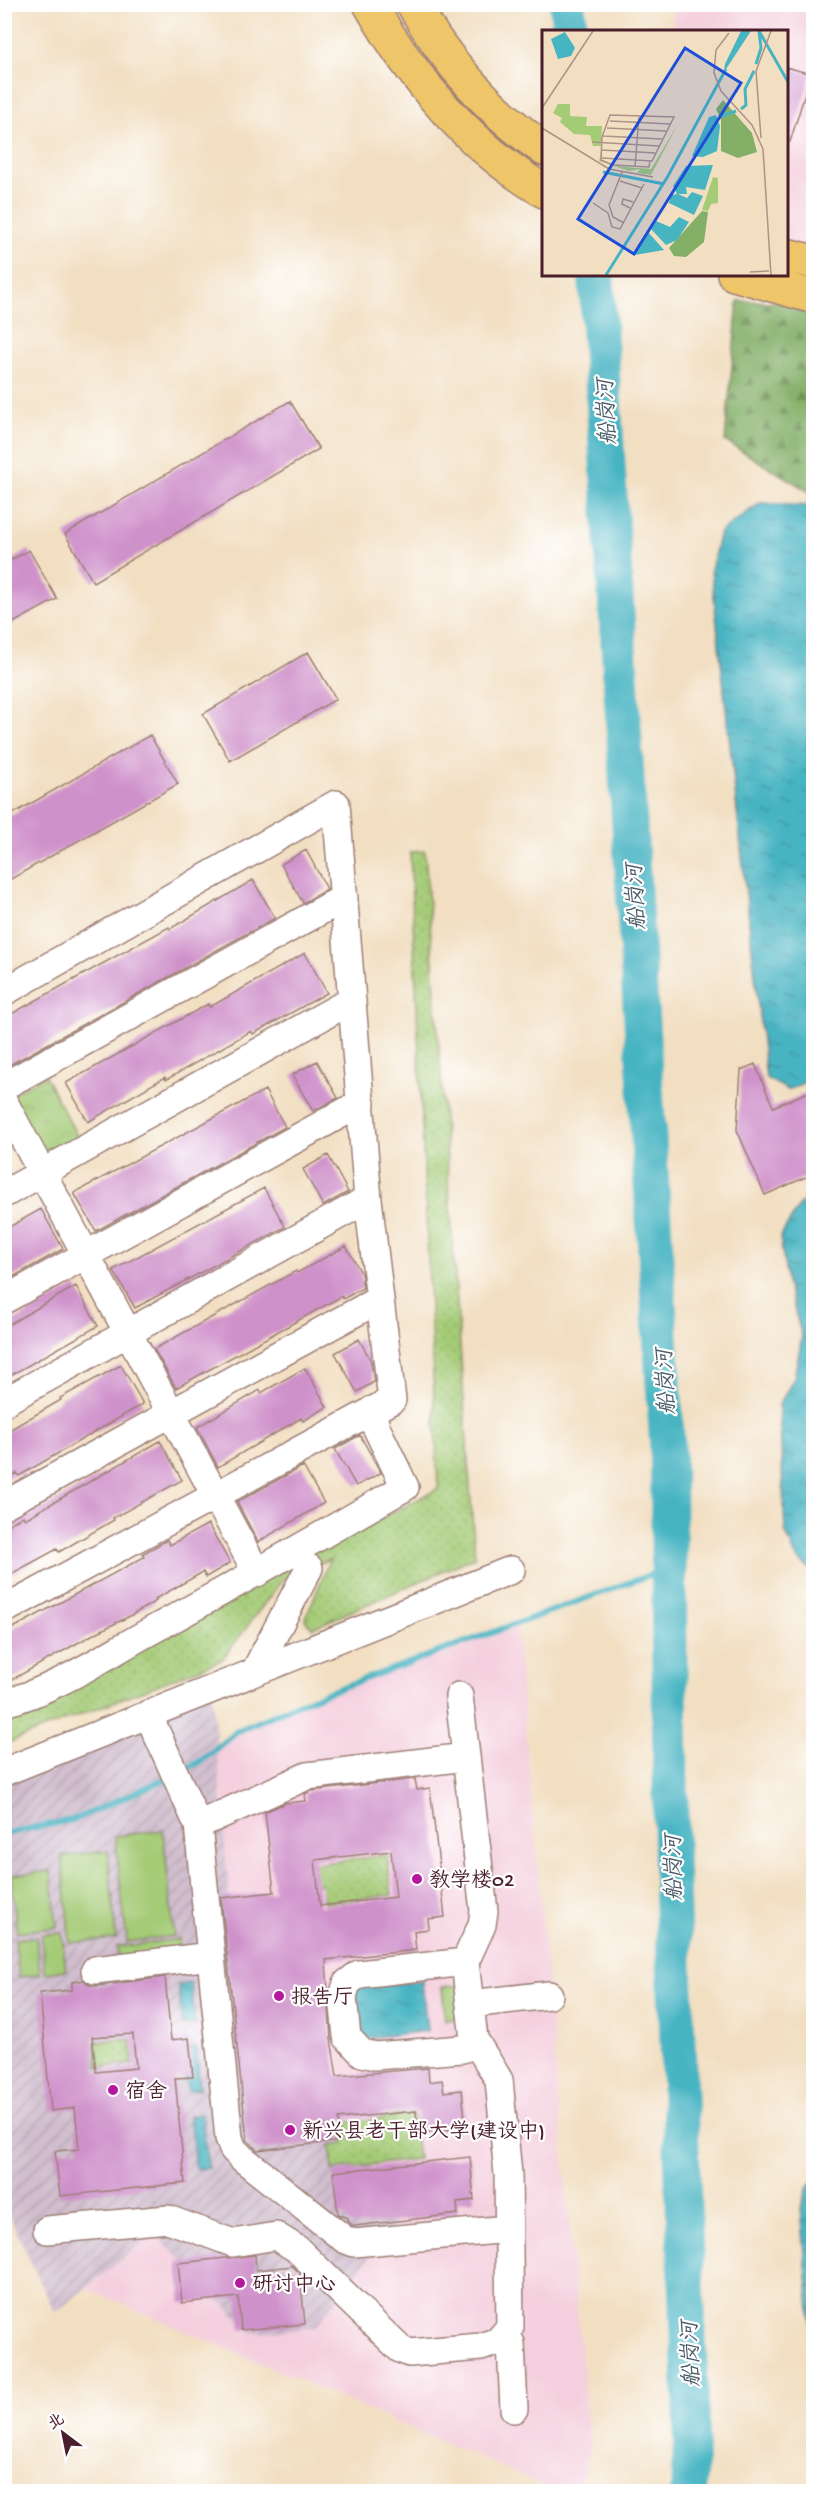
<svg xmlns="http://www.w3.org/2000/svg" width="818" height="2496" font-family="'Gochi Hand','LXGW WenKai TC',sans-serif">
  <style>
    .built { fill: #f4cfdd }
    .industrial { fill: url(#industrial-furrows) }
    .grass { fill: url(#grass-dots); stroke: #777550; stroke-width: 1.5 }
    .forest { fill: url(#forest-firs); stroke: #666749; stroke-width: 1.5 }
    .park { fill: url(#park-tufts); stroke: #777550; stroke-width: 1.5 }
    .pitch { fill: #a4cb76; stroke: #777550; stroke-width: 1.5 }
    .water { fill: url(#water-ripples); stroke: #486a76; stroke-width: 1.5 }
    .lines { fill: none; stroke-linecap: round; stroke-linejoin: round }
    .stream { stroke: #47b4c2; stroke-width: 6 }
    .river { stroke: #47b4c2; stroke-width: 36 }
    .building { fill: #cf91ca; fill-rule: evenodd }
    .minor-casing { stroke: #9e7f76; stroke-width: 30 }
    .major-casing { stroke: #9e7f76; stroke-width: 36 }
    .minor { stroke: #fff; stroke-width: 27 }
    .major { stroke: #eec569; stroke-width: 33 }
    .poi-dot { fill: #b5179e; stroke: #fff; stroke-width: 2 }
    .labels { text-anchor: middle; stroke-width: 4.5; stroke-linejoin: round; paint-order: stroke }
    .poi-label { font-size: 21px; fill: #4a1f2b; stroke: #fff; text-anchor: start }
    .water-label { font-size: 22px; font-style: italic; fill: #495b67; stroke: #fff }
    .inset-river { fill: none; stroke: #47b4c2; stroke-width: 3 }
    .inset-road { fill: none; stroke: #af9286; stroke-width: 1.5 }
    .view { fill: #1d4ed8; fill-opacity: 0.15; stroke: #1d4ed8; stroke-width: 3 }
    .inset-edge { fill: none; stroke: #4a1f2b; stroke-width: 3 }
  </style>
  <defs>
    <pattern id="industrial-furrows" width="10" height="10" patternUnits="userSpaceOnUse" patternTransform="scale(1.5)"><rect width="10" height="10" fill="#d0bdcd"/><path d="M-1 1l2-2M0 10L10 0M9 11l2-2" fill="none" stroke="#b4a2b0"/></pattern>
    <pattern id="grass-dots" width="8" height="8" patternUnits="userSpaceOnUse" patternTransform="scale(1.5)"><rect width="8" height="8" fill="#a4cb76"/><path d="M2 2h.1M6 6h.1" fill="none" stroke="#8fae66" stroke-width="1.8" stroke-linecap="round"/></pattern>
    <pattern id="forest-firs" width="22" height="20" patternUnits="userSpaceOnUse" patternTransform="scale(1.5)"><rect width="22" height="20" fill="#83af67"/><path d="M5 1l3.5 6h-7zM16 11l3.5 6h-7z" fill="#6d8e55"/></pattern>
    <pattern id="park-tufts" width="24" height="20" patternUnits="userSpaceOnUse" patternTransform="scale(1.5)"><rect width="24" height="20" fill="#a4cb76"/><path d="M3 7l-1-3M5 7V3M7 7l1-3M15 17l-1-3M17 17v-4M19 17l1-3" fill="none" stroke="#8fae66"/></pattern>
    <pattern id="water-ripples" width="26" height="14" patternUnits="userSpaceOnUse" patternTransform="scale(1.5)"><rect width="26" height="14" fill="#47b4c2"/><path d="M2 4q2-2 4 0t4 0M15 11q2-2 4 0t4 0" fill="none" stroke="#3d929e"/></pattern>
  </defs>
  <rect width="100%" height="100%" fill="#fff"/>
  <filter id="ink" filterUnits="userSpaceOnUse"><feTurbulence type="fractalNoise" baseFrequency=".0167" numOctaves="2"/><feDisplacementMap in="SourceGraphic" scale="12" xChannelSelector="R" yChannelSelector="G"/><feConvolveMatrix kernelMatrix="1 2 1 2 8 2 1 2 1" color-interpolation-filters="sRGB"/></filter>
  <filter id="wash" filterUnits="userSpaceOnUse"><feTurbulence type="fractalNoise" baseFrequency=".008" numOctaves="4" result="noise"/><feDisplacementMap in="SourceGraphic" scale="24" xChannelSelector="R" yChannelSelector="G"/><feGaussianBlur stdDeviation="1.35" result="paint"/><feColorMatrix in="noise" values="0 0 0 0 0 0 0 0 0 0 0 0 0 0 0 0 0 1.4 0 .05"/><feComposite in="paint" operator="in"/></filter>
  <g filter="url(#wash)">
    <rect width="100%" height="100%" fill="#f2dfc2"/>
    <!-- built -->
    <path class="built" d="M673 5H813V262L787 255 786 32H673Z
      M516 1624 590 2452 579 2491H557L32 2265 4 1834 201 1761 237 1731 307 1700Z"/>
    <!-- industrial -->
    <path class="industrial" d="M212 1688 233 1944 402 2215 314 2328 252 2333 154 2233 55 2313 5 2207 4 1772Z"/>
    <!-- grass -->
    <path class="grass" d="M425 851 475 1557 313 1628 305 1620 330 1559 283 1579 222 1660 5 1744V1709L25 1703 438 1489 410 852Z
      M387 1855 392 1895 324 1903 321 1884 309 1885 307 1865Z
      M131 2039 133 2064 98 2067 96 2042Z
      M413 2114 418 2159 333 2170 330 2145 344 2143 342 2123Z"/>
    <!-- forest -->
    <path class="forest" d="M738 301 778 302 813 311V494L725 441Z"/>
    <!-- park -->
    <path class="park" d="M45 1076 83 1147 41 1170 4 1098Z
      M458 1985 461 2019 445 2020 442 1987Z"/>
    <!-- pitch -->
    <path class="pitch" d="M163 1830 174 1936 127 1942 115 1836Z
      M108 1851 116 1939 70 1943 62 1856Z
      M51 1871 57 1927 17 1932 11 1875Z
      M62 1933 66 1970 45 1973 41 1935Z
      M36 1937 40 1974 19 1977 15 1939Z
      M179 1939 181 1955 119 1963 117 1947Z"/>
    <!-- water -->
    <path class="water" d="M760 503 809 506 814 512V1078L788 1090 766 1078 711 570 720 532Z
      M813 1195V1571L797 1559 785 1531 779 1405 794 1378 802 1337 787 1282 780 1237 801 1203Z
      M422 1981 427 2031 361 2039 355 1988Z
      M191 1983 195 2024 182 2026 178 1985Z
      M196 2048 200 2089 187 2091 183 2050Z
      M202 2114 208 2168 196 2169 189 2116Z
      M813 2182V2347L801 2208 807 2189Z"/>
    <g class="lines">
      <!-- stream -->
      <path class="stream" d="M809 506 814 492
        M182 1771 201 1761 237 1731 307 1700 669 1568
        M4 1834 76 1819 170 1777"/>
      <!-- river -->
      <path class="river" d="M567 4 570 32
        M596 274 668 1458 671 1869 692 2429 688 2492"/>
    </g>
    <g id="blocks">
      <!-- building -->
      <path class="building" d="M786 67 811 74 790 142H786Z
        M290 401 319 449 93 582 65 534Z
        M29 550 57 599 4 628V564Z
        M308 652 336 699 230 761 203 714Z
        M150 735 178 784 4 883V819Z
        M306 850 327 889 303 903 281 864Z
        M253 880 275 918 4 1068V1018L169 927 170 929Z
        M305 953 327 993 253 1034 251 1031 166 1080 165 1077 88 1122 66 1083 208 1004 210 1007Z
        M317 1061 338 1098 313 1111 292 1075Z
        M755 1064 773 1107 813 1090V1174L765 1195 737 1130 741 1070Z
        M265 1090 285 1127 96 1231 74 1193Z
        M328 1155 348 1192 323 1206 303 1169Z
        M264 1188 285 1227 135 1308 113 1270Z
        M41 1209 63 1249 4 1282V1230Z
        M346 1246 361 1273 363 1288 343 1299 342 1296 176 1388 154 1349 296 1271 297 1273Z
        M76 1286 98 1326 4 1379V1327Z
        M359 1339 371 1361 374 1382 357 1392 335 1353Z
        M121 1365 143 1404 19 1476 17 1473 4 1481V1433L61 1400 60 1398Z
        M305 1368 327 1407 303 1421 301 1418 218 1467 197 1427 260 1390 261 1393Z
        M360 1435 381 1473 356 1486 335 1449Z
        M160 1441 182 1480 113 1518 114 1520 59 1552 57 1549 4 1578V1527L23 1516 25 1519Z
        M303 1466 324 1503 258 1542 237 1502Z
        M208 1524 230 1563 206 1577 203 1572 155 1599 156 1601 132 1615 92 1635 4 1684V1633L144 1557 142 1554 167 1540 170 1545Z
        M415 1779 417 1790 430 1788 445 1917 428 1919 429 1929 414 1931 416 1950 326 1960 331 2039 337 2076 428 2068 429 2082 442 2080 444 2092 462 2090 466 2128 418 2133 416 2111 338 2119 341 2141 257 2150 247 2140 221 1898 274 1892 265 1812 285 1803 306 1801 305 1794 311 1791ZM391 1851 396 1897 320 1906 315 1860Z
        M165 1977 171 2040 189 2038 193 2077 175 2078 185 2183 60 2196 55 2151 79 2149 75 2108 51 2111 40 1993 72 1990V1982L84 1980 89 1985 97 1986ZM133 2034 136 2068 96 2072 92 2037Z
        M470 2157 474 2200 457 2202 458 2214 354 2226 347 2221V2218L338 2214 333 2172Z
        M255 2255 256 2270 292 2266 300 2273 305 2324 241 2330 238 2297 182 2303 178 2263Z"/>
    </g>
  </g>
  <g filter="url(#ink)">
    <use href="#blocks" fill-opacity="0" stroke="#9e7f76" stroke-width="1.5"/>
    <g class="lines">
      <!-- minor casing -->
      <g class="minor-casing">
        <path id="minor" d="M4 992 336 804 368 1199 392 1400 4 1610
          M4 1086 344 898
          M4 1102 257 1573
          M4 1194 352 1000
          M4 1300 361 1103
          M4 1402 368 1199
          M4 1505 380 1299
          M255 1671 309 1568
          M4 1703C55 1690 102 1658 147 1633 234 1586 319 1537 405 1487L376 1427 372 1410
          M148 1714 198 1825 229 2138 233 2149 242 2158 344 2239 354 2243 508 2229
          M4 1772 511 1570
          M198 1825 307 1776 466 1757
          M465 1962 359 1974 347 1983 343 1997 347 2037 362 2053 375 2056 462 2049 470 2046 474 2039
          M95 1970 211 1956
          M470 2004 549 1995
          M47 2230 168 2219 233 2243 276 2236 297 2249 400 2349 409 2353 481 2347 498 2341 510 2327 508 2174 499 2080 474 2039 465 1962 482 1925 484 1911 459 1696
          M504 2334 511 2343 514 2409"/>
      </g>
      <!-- major casing -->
      <g class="major-casing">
        <path id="major" d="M370 4C412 79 470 147 544 191
          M413 4C445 61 491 112 544 149
          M786 255 814 262
          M734 274 814 297"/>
      </g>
      <!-- minor -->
      <use href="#minor" class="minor"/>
      <!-- major -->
      <use href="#major" class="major"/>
    </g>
  </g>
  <!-- markers -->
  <g class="poi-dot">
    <circle cx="417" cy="1879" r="6"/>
    <circle cx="279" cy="1996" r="6"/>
    <circle cx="113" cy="2090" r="6"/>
    <circle cx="290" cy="2130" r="6"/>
    <circle cx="240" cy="2283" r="6"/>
  </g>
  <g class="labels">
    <!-- poi labels -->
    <g class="poi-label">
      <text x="429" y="1886">教学楼02</text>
      <text x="291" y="2003">报告厅</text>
      <text x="125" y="2097">宿舍</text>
      <text x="302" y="2137">新兴县老干部大学(建设中)</text>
      <text x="252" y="2290">研讨中心</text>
    </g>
    <!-- water labels -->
    <g class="water-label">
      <text transform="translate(605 412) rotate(-93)" y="8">船岗河</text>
      <text transform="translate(634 897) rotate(-93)" y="8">船岗河</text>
      <text transform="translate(664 1382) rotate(-93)" y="8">船岗河</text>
      <text transform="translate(672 1868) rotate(-91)" y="8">船岗河</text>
      <text transform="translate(689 2354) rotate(-92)" y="8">船岗河</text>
    </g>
  </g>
  <!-- overview -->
  <g transform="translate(542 30)">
    <rect width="246" height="246" fill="#f2dfc2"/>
    <path d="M16 74H28V86L45 87 44 96H60L59 116H51L48 105 32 104 18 92 20 88 11 83ZM136 94 109 145 95 143 98 139 87 141 57 131 59 121V130L72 136 109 139ZM171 147 176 148V173L169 174 166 181 160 180Z" fill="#a4cb76"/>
    <path d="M181 70 210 103 215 122 196 128 179 121V90L174 79ZM160 181 166 182 162 212 144 227 132 226 127 218Z" fill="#83af67"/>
    <path d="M199 1H209L182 42 183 34ZM23 2 33 18 29 26 16 29 9 9ZM174 85 178 96 175 121 161 127 150 126 167 87ZM171 135 163 160 144 157 145 164H136L145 168 150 162 161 166 152 185 127 173 129 165 135 164 131 156 144 136ZM137 187 147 192 135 210 124 215 109 199 114 191 128 197ZM106 202 122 220 93 225 103 204Z" fill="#47b4c2"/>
    <path class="inset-river" d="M217 1 246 52M214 34 219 18 217 1M199 79 204 75 203 59 212 41M177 87 194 81M61 142 122 154M64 245 126 146 184 39"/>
    <path class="inset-road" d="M187 3 174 20 172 43 179 61 210 95 221 119 229 245M0 78 51 1M68 91 128 94M0 98 67 139 111 147M65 98 124 101M61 106 120 109M219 108 214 41 229 1M50 112 117 116M60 120 113 123M60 128 110 131 132 87 68 85 60 107 59 130 71 135 107 137 108 130M93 137 97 86M80 142 67 175 71 187 82 193M78 151 100 158M51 173 66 183 70 197 78 199 102 154M88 178 80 174 81 169 91 172M208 242 227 241"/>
    <path class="view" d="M143 18 199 53 92 224 36 189Z"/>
    <rect width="246" height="246" class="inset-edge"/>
  </g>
  <!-- margin -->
  <rect width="818" height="2496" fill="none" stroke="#fff" stroke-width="24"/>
  <!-- north arrow -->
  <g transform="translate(63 2433) rotate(328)" stroke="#ffffff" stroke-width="4.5" paint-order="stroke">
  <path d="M0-4.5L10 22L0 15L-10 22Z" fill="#4a1f2b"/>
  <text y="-9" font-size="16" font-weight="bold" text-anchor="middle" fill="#4a1f2b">北</text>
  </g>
</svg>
